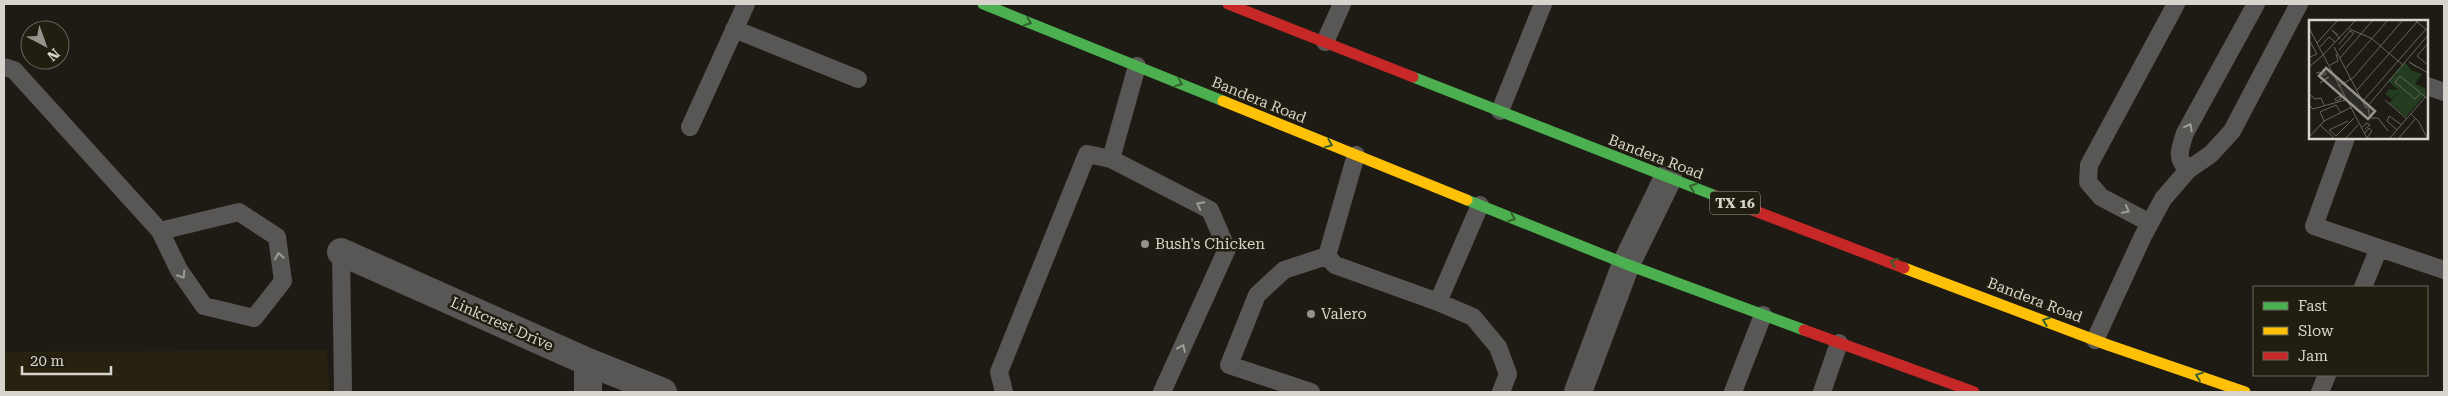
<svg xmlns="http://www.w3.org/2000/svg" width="2448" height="396" font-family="'Roboto Serif',serif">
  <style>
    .built { fill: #272210 }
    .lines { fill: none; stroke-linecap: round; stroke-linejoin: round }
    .lane { stroke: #595755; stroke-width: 18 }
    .street { stroke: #595755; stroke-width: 28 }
    .fast { stroke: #4caf50; stroke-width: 11 }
    .slow { stroke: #ffc107; stroke-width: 11 }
    .jam { stroke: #c62828; stroke-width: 11 }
    .oneway { stroke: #345f2d }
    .oneway2 { stroke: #9e9c96 }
    .poi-dot { fill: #95938c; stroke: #211d10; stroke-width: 2 }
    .labels { text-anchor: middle; stroke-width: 5; stroke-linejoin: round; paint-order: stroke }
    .shield { fill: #211d10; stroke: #a09d94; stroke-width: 1 }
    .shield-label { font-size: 14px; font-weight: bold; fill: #d6d4cc }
    .street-label { font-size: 15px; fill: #d6d4cc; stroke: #211d10 }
    .poi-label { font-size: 15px; fill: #d6d4cc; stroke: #211d10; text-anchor: start }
    .inset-road { fill: none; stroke: #67655e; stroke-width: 1 }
    .view { fill: #95938c; fill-opacity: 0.15; stroke: #95938c; stroke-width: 2.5 }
    .inset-edge { fill: none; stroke: #d6d4cc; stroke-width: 2.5 }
  </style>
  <rect width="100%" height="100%" fill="#1d1b14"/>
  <!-- built -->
  <path class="built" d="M327 350 329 392H4V352Z"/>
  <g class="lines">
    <!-- lane -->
    <path class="lane" d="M734 29 858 79
      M1325 42 1342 4
      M4 67 14 70 160 231 179 270 204 306 254 318 283 281 277 237 239 212 160 231
      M2427 86 2444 92
      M1500 111 1543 4
      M690 127 746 4
      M2346 138 2314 226 2444 270
      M1356 155 1327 256 1335 265 1438 302 1480 205
      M1111 159 1137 66
      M2188 170C2175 158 2180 149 2185 133L2256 4
      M2150 223 2101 197 2088 182 2089 165 2176 4
      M341 252 343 392
      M2363 287 2379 248
      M1438 302 1473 317 1498 347 1508 374 1501 392
      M2095 340 2143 236 2163 199 2188 170 2211 154 2232 131 2299 4
      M1004 392 999 372 1087 154 1111 159 1210 210 1227 249 1162 392
      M1311 392 1229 365 1257 295 1284 270 1327 256
      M1733 392 1763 315
      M1822 392 1839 343
      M2320 392 2327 375"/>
    <!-- street -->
    <path class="street" d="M341 252 588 362 663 392
      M588 392V362
      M1578 392 1626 264 1668 178"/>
    <!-- fast -->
    <path class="fast" d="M983 4 1223 101
      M1413 77 1716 196
      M1467 200 1626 264 1804 330"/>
    <!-- slow -->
    <path class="slow" d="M1223 101 1467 200
      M1904 268 2108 345 2245 392"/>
    <!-- jam -->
    <path class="jam" d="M1228 4 1413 77
      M1716 196 1904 268
      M1804 330 1974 392"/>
  </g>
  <!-- one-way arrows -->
  <defs><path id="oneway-chevron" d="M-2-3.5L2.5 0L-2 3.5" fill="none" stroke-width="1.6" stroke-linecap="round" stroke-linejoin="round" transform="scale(1.25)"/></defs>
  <g class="oneway">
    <use href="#oneway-chevron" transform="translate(1028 22) rotate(22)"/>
    <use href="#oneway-chevron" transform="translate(1179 83) rotate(22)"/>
    <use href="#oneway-chevron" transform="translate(1329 144) rotate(22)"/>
    <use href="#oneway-chevron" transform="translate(1693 187) rotate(-160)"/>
    <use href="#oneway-chevron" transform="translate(1512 218) rotate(22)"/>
    <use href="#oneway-chevron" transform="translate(1894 262) rotate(-159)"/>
    <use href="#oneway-chevron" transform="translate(2046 321) rotate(-159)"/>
    <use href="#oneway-chevron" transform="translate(2199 376) rotate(-161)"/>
  </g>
  <g class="oneway2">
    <use href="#oneway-chevron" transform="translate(2189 127) rotate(-62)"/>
    <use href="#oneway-chevron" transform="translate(1200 205) rotate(-153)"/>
    <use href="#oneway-chevron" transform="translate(2126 210) rotate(28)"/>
    <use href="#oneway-chevron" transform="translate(279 256) rotate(-99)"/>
    <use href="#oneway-chevron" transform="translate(182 275) rotate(57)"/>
    <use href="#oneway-chevron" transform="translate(1182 348) rotate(-66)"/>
  </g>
  <!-- markers -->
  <g class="poi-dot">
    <circle cx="1145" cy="244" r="5"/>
    <circle cx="1311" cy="314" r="5"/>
  </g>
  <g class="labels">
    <!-- shield labels -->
    <rect class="shield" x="1710" y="191.5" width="50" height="23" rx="4"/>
    <g class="shield-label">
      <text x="1735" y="208">TX 16</text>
    </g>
    <!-- street labels -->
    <g class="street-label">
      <text transform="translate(1259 100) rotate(22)" y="5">Bandera Road</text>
      <text transform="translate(1656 157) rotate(21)" y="5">Bandera Road</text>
      <text transform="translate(2035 300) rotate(21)" y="5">Bandera Road</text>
      <text transform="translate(502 324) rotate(24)" y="5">Linkcrest Drive</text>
    </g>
    <!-- poi labels -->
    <g class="poi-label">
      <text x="1155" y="249">Bush's Chicken</text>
      <text x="1321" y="319">Valero</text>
    </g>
  </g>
  <!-- overview -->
  <g transform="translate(2309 20)">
    <rect width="119" height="119" fill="#1d1b14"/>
    <path d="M96 42 102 50 113 54 106 64 116 68 117 74 97 97 80 83 91 71 82 79 76 74 80 69 89 70 79 61Z" fill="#243d20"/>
    <path class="inset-road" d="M107 1 119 11M0 8 58 118M40 9 62 18 94 45M29 15 23 10 31 19M0 20 8 34 1 37M8 23 29 0M119 23 108 36 119 45M30 24 41 11 44 13M11 27 20 17 26 22M25 27 57 88 119 15M30 30 45 13M13 36 47 0M31 38 64 0M21 45 29 41 27 34M0 47 13 36M108 47 100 42 119 53M37 48 79 0M7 53 11 52 14 55 17 54 14 49M19 57 11 63 20 57M29 66 44 58 94 0M48 70 108 2M0 74 6 79 12 78 15 85M111 74 106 79 86 62 91 56 119 79M31 76 32 79 27 81 26 79 31 76 34 75M76 80 98 99M54 81 117 9M0 85 4 89 36 80M60 91 59 88 61 98H69L79 111M102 94 110 102 118 118M15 101 11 92 13 91 27 85 32 93M39 101 20 110 27 116 45 98M11 105 25 118M53 107 58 103 61 105 56 109M88 110 78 101 80 96 93 105M56 113 60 108 63 111 58 118M0 117 15 101 43 87M37 118 49 105M81 118 119 74M90 118 107 98"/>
    <path class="view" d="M17 48 66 91 59 99 10 56Z"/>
    <rect width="119" height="119" class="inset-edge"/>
  </g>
  <!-- border -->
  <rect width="2448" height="396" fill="none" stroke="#d6d4cc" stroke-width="10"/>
  <!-- legend -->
  <rect x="2253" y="286" width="175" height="90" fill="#211d10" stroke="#69665b"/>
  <rect x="2263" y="302" width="25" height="8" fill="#4caf50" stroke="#69665b"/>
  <text x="2298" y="311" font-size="15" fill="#d6d4cc">Fast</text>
  <rect x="2263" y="327" width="25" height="8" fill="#ffc107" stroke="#69665b"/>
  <text x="2298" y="336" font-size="15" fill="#d6d4cc">Slow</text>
  <rect x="2263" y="352" width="25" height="8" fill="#c62828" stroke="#69665b"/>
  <text x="2298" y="361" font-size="15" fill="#d6d4cc">Jam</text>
  <!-- north arrow -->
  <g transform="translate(45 45) rotate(139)"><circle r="24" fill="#211d10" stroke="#69665b"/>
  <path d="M0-4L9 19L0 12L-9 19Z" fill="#95938c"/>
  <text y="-8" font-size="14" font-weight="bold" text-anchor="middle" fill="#d6d4cc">N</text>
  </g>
  <!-- scale -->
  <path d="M22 366v8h89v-8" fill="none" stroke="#d6d4cc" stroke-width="2.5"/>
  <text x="30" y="366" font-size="15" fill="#d6d4cc" stroke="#211d10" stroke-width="4" paint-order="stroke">20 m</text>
</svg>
